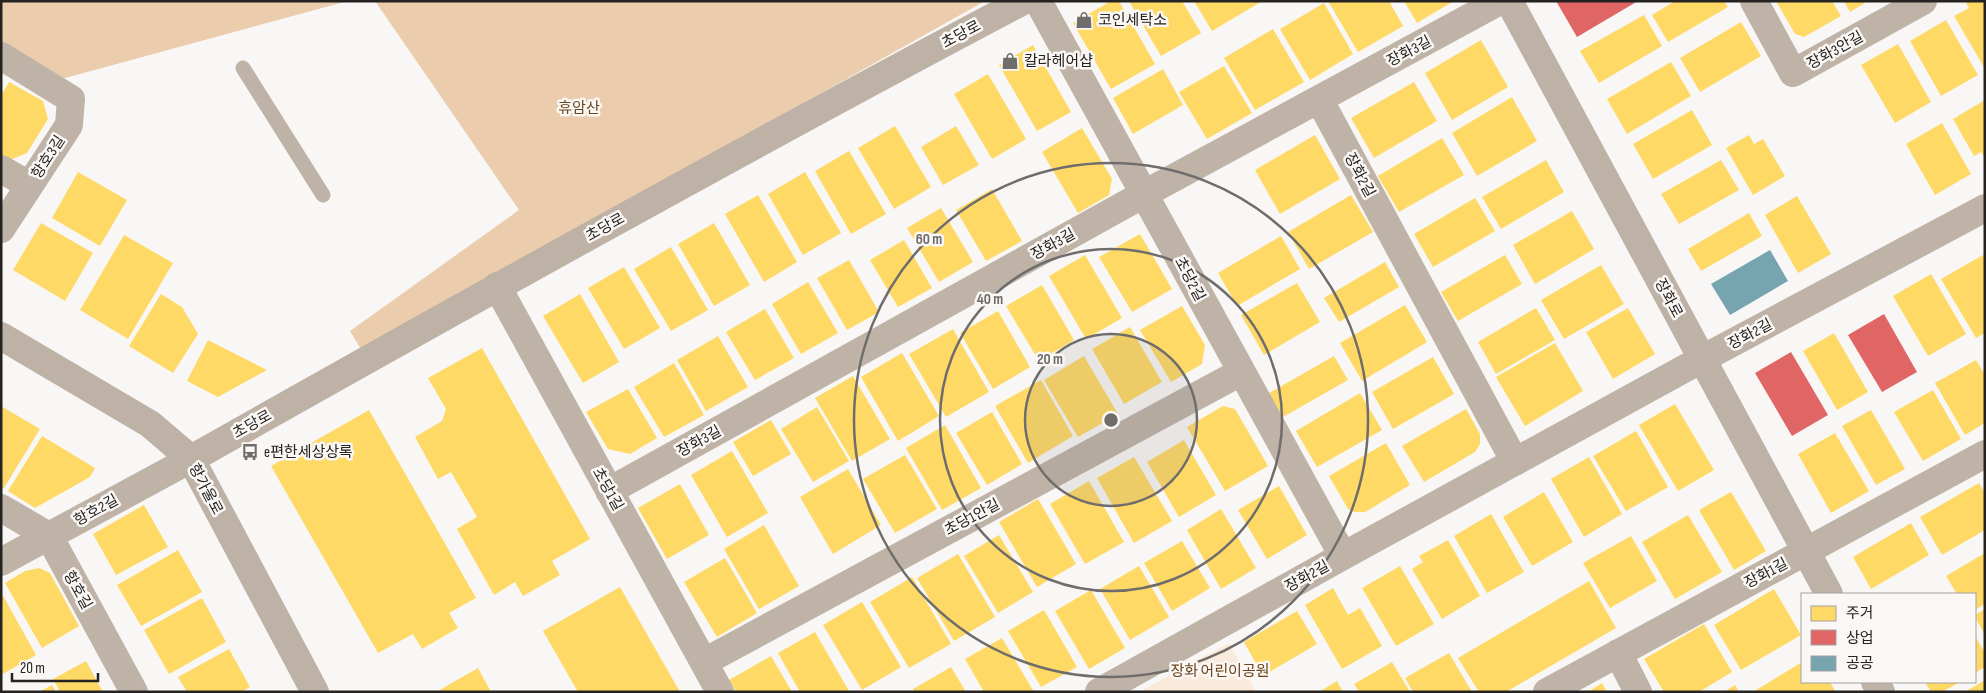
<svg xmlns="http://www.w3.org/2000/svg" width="1986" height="693" font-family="'Sofia Sans Condensed','Noto Sans KR',sans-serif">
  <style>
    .green { fill: #faeadb }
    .forest { fill: #ebccac }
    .homes { fill: #ffd966 }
    .shops { fill: #e06666 }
    .public { fill: #76a5af }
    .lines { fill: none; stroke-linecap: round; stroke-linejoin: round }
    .lane { stroke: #bfb3a8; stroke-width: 15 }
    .street { stroke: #bfb3a8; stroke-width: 28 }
    .secondary { stroke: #beb1a5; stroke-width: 28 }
    .ring { fill: none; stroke: #6f6d6c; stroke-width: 2.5 }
    .labels { text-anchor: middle; stroke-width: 5; stroke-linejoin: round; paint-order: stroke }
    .poi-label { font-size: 15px; fill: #242322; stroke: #faf7f4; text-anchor: start }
    .street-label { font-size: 15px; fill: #242322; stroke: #faf7f4 }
    .park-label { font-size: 15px; fill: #6b461d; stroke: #faf7f4 }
    .centre { fill: #6f6d6c; stroke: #faf7f4; stroke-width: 2.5 }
    .ring-label { font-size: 15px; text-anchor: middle; font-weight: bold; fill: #6f6d6c; stroke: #faf7f4; stroke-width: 5; stroke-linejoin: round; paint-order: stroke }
  </style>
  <rect width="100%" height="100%" fill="#f9f7f5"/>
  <!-- green -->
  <path class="green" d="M1229 643 1256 692H1139Z"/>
  <!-- forest -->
  <path class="forest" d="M1 1H348L47 83 1 52Z
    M375 1H985L362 351 350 331 519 210Z"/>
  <!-- homes -->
  <path class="homes" d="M1111 1H1119L1155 64 1111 89 1073 23Z
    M1129 1H1182L1201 33 1161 56Z
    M1194 1H1258L1259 3 1212 31Z
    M1328 1H1389L1403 26 1358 52Z
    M1404 1H1454L1417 23Z
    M1675 1H1724L1728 7 1668 42 1652 15Z
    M1776 1H1832L1841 16 1804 37 1795 34Z
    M1844 1H1868L1850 12Z
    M1969 1H1985V69L1954 16 1969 8 1966 3Z
    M1324 3 1353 54 1310 80 1280 29Z
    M1644 15 1662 46 1599 83 1580 51Z
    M1946 20 1978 75 1941 96 1910 41Z
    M1741 22 1761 56 1700 92 1680 58Z
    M1273 29 1304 82 1255 110 1224 58Z
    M1481 40 1508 87 1452 120 1425 73Z
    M1898 44 1931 102 1895 123 1861 65Z
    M1033 45 1071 112 1037 131 999 65Z
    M1671 62 1691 96 1627 134 1607 99Z
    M1224 66 1252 113 1207 139 1179 92Z
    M1163 69 1183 105 1133 134 1113 98Z
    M988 74 1026 139 992 159 954 94Z
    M9 82 43 101 48 119 27 153 7 161 1 157V96Z
    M1414 82 1437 121 1374 158 1351 118Z
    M1512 97 1537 141 1477 176 1452 133Z
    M1985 100V158L1981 152 1974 156 1953 119Z
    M1692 110 1712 145 1653 179 1633 144Z
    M1942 123 1971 174 1935 195 1906 144Z
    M895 126 931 187 894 209 858 148Z
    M956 126 979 165 943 185 921 147Z
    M1082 128 1112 179 1109 195 1078 213 1042 152Z
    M1315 135 1340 179 1280 214 1255 170Z
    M1749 135 1754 144 1763 139 1785 176 1753 195 1726 148Z
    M1442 138 1464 175 1399 212 1378 176Z
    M849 151 886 214 851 234 815 171Z
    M1546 160 1564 192 1501 229 1482 197Z
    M1721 160 1739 190 1679 224 1661 194Z
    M78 172 127 200 100 246 52 218Z
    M805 172 841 233 803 255 768 194Z
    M992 189 1022 241 986 261 956 210Z
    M758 195 797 262 764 282 725 214Z
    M1351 195 1373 232 1309 269 1288 232Z
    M1797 196 1831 254 1798 273 1765 215Z
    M1475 198 1495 231 1433 267 1414 234Z
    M941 208 973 262 939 282 907 228Z
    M1572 211 1594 249 1535 284 1513 245Z
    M1749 213 1762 236 1701 271 1688 249Z
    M41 223 93 253 65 301 13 270Z
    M714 223 750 285 714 306 678 244Z
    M1140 234 1172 289 1132 312 1099 257Z
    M124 235 173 263 128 339 80 310Z
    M1281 236 1300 269 1237 306 1218 273Z
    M904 240 932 288 898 307 870 260Z
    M671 247 708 310 671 331 634 269Z
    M1085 255 1122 318 1086 339 1049 276Z
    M1505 255 1522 284 1458 321 1441 292Z
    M1983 255 1985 258V333L1976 338 1941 279Z
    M849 260 879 312 847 330 817 278Z
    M1385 262 1399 287 1339 322 1324 298Z
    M1601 265 1624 304 1564 339 1541 300Z
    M624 267 660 328 624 349 588 288Z
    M1931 274 1966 334 1928 356 1893 296Z
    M808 282 838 333 801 354 772 304Z
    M1297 283 1320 322 1264 355 1241 315Z
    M1042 285 1074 340 1039 361 1006 306Z
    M161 294 182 307 198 334 173 373 129 346Z
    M580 294 619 362 583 383 543 316Z
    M1405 305 1427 342 1362 381 1340 343Z
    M1182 306 1205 345 1202 364 1171 382 1140 330Z
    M1536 308 1555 340 1496 374 1478 342Z
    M1628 308 1655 354 1613 379 1586 332Z
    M765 309 794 358 755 380 726 332Z
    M998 311 1030 367 993 389 960 333Z
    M1130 327 1162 382 1124 404 1092 349Z
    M953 329 989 392 946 417 909 354Z
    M1834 333 1868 392 1837 410 1803 351Z
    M718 336 748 387 706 411 677 360Z
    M208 340 267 370 218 397 187 381Z
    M1555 343 1583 391 1525 426 1496 377Z
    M482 348 590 539 552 561 560 575 523 596 515 582 494 595 457 529 477 517 451 472 438 479 415 437 442 421 446 409 428 378Z
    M902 353 939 416 898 441 861 377Z
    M1084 356 1118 414 1078 437 1044 380Z
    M1334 356 1348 380 1283 417 1269 393Z
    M1433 357 1454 394 1393 429 1372 392Z
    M1976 360 1985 375V423L1965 435 1935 383Z
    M674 363 704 415 664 437 634 387Z
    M853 376 890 439 852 461 815 398Z
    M1041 380 1073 436 1028 463 995 406Z
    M628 389 657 438 630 454 608 449 586 412Z
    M1933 390 1961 439 1923 461 1894 412Z
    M1360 393 1382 430 1317 467 1296 431Z
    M1675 404 1714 470 1678 491 1639 425Z
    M1 406 40 429 4 488 1 487Z
    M1223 406 1235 409 1268 466 1225 491 1187 427Z
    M817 407 849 461 813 482 781 429Z
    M1466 409 1480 434V444L1475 452 1424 482 1402 446Z
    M369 410 476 598 449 613 458 628 422 649 413 634 378 653 271 466Z
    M1871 410 1905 469 1876 485 1842 426Z
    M992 412 1022 464 987 485 956 433Z
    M771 420 791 454 753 476 733 442Z
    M945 425 981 488 942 510 906 448Z
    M1636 431 1668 487 1626 511 1593 456Z
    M1835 433 1869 491 1831 513 1798 454Z
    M42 436 95 468 90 477 35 508 8 491Z
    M1184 440 1216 495 1179 517 1147 462Z
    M1386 443 1410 485 1365 512H1355L1348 509 1329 476Z
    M732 451 768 513 727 537 691 475Z
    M905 455 937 509 895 533 863 479Z
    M1134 457 1172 521 1134 543 1097 478Z
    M1589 457 1622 514 1584 537 1551 479Z
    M848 469 881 525 833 554 800 497Z
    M1089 481 1124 542 1085 564 1050 504Z
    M1979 483 1985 493V530L1942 555 1920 517Z
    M680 484 709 535 667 559 638 508Z
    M1279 486 1307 535 1267 559 1238 510Z
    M1544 492 1573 542 1532 566 1503 517Z
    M1731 492 1766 551 1734 570 1699 510Z
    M1038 499 1076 564 1037 587 999 522Z
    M144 505 168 547 116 575 93 534Z
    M1221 509 1256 568 1221 589 1187 530Z
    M1491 514 1524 572 1487 593 1454 536Z
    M1688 515 1722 572 1675 599 1642 542Z
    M1911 523 1929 555 1871 589 1853 557Z
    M764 525 799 586 759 609 724 549Z
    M999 535 1033 592 998 613 964 556Z
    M1631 536 1657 581 1610 608 1583 563Z
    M1448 540 1480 596 1442 619 1412 569 1423 562 1419 556Z
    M1182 541 1210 588 1172 611 1144 563Z
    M178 550 202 592 141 626 117 585Z
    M1985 553V604L1975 610V594H1957L1946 576Z
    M958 554 995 617 954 641 917 578Z
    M725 558 757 613 717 637 684 582Z
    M1139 566 1169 617 1130 640 1100 589Z
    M1400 566 1434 624 1396 646 1362 588Z
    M39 568 50 573 79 626 42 648 5 583 25 571Z
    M912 577 951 644 909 668 870 602Z
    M1589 581 1616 628 1506 692H1479L1458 658Z
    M620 587 680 692H578L543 631Z
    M1333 588 1348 615 1360 608 1382 646 1342 669 1305 605Z
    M1774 589 1801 635 1741 670 1714 625Z
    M1091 590 1125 648 1089 669 1055 611Z
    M1 592 36 655 1 675Z
    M202 598 226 642 169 674 144 630Z
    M862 602 901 667 862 690 823 625Z
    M1985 609V635L1975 617V615Z
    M1044 610 1077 667 1041 687 1008 631Z
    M1297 611 1317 644 1263 676 1244 642Z
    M1704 624 1732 672 1699 692H1664L1644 659Z
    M815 632 849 691 847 692H800L778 653Z
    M1975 636 1985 653V667L1975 673Z
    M1002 638 1034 692H984L965 659Z
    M229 649 250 687 241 692H187L178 677Z
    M1449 653 1472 692H1413L1405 678Z
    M771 656 792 692H736L729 680Z
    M86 661 103 692H60L53 679Z
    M1392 662 1410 692H1359L1354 684Z
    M1802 662V682H1830L1835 691 1753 692Z
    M951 667 966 692H915L913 689Z
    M478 668 491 692H437L443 688Z
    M1985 680V692H1965Z
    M1337 681 1343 692H1319Z
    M1925 682H1960L1942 692H1931Z
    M1602 683 1607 692H1588Z
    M52 685 56 692H39Z
    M1735 685 1739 692H1724Z"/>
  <!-- shops -->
  <path class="shops" d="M1556 1H1638L1577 37Z
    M1884 314 1917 372 1882 392 1848 335Z
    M1791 352 1828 415 1792 436 1755 373Z"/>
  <!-- public -->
  <path class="public" d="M1770 250 1788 281 1730 315 1711 284Z"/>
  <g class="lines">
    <!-- lane -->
    <path class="lane" d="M243 68 323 195"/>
    <!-- street -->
    <path class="street" d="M1038 1 1343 556
      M1754 1 1793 73 1923 1
      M1 56 71 99 69 125 1 229
      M1319 99 1515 462
      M1 169 29 185
      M497 286 720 692
      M609 491 1144 194 1500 1
      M1 508 49 536 134 692
      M1 562 191 459
      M1618 653 1638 692
      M704 662 1241 372
      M1099 692 1343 556 1702 359 1985 208
      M1547 692 1985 454"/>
    <!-- secondary -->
    <path class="secondary" d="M1509 1 1829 594
      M1 336 150 424 191 459 315 692
      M191 459C467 303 743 149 1023 1
      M1875 682 1881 692"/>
  </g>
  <!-- distance rings -->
  <circle cx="1111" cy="420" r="86" fill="#6f6d6c" fill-opacity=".12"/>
  <g class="ring">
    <circle cx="1111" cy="420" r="86"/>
    <circle cx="1111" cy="420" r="171"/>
    <circle cx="1111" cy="420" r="257"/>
  </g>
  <!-- icons -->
  <defs>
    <g id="shop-bare" transform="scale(1.35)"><path d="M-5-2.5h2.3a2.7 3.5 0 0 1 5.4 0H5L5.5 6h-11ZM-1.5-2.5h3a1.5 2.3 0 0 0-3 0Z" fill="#6f6d6c" stroke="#faf7f4" stroke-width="2.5" paint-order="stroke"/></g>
    <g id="bus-bare" transform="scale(1.35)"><path d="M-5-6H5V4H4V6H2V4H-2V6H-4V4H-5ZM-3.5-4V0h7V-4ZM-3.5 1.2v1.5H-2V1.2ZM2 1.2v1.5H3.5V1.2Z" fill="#6f6d6c" stroke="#faf7f4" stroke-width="2.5" paint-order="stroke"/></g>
  </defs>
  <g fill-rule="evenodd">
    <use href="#shop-bare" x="1084" y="20"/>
    <use href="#shop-bare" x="1010" y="61"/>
    <use href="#bus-bare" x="250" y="452"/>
  </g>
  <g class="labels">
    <!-- poi labels -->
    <g class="poi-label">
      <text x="1098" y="25">코인세탁소</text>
      <text x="1024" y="66">칼라헤어샵</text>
      <text x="264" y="457">e편한세상상록</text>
    </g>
    <!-- street labels -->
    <g class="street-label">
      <text transform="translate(961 34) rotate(-28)" y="5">초당로</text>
      <text transform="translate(1835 50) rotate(-29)" y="5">장화3안길</text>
      <text transform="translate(1409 51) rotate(-28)" y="5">장화3길</text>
      <text transform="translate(48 157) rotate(-57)" y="5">항호3길</text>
      <text transform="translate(1360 175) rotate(62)" y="5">장화2길</text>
      <text transform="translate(605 227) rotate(-29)" y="5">초당로</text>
      <text transform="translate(1053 244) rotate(-29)" y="5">장화3길</text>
      <text transform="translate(1190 279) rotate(62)" y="5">초당2길</text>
      <text transform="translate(1669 298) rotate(62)" y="5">장화로</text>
      <text transform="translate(1750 334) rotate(-28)" y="5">장화2길</text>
      <text transform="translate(252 424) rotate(-29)" y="5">초당로</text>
      <text transform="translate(699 441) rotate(-29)" y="5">장화3길</text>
      <text transform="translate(206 489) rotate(62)" y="5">항가울로</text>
      <text transform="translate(608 489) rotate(61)" y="5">초당1길</text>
      <text transform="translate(96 510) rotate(-29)" y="5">항호2길</text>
      <text transform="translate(972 517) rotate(-28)" y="5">초당1안길</text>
      <text transform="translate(1766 573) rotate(-28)" y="5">장화1길</text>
      <text transform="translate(1307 576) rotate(-29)" y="5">장화2길</text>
      <text transform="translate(78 590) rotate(61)" y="5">항호길</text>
    </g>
    <!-- park labels -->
    <g class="park-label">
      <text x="579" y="113">휴암산</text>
      <text x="1220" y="676">장화 어린이공원</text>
    </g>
  </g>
  <circle cx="1111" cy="420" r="8" class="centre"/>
  <g class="ring-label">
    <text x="929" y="244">60 m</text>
    <text x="990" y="304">40 m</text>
    <text x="1050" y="364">20 m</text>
  </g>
  <!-- border -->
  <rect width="1986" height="693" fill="none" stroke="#242322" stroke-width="5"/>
  <!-- legend -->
  <rect x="1801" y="593" width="175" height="90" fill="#faf7f4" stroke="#a4a2a0"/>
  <rect x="1811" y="606" width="25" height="15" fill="#ffd966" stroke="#a4a2a0"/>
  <text x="1846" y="618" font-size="15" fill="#242322">주거</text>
  <rect x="1811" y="630" width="25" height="15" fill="#e06666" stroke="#a4a2a0"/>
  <text x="1846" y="643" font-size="15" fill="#242322">상업</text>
  <rect x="1811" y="656" width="25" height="15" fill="#76a5af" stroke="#a4a2a0"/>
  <text x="1846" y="668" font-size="15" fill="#242322">공공</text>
  <!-- scale -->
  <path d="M12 673v8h86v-8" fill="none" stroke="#242322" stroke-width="2.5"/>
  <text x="20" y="673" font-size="15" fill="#242322" stroke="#faf7f4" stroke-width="4" paint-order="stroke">20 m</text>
</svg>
